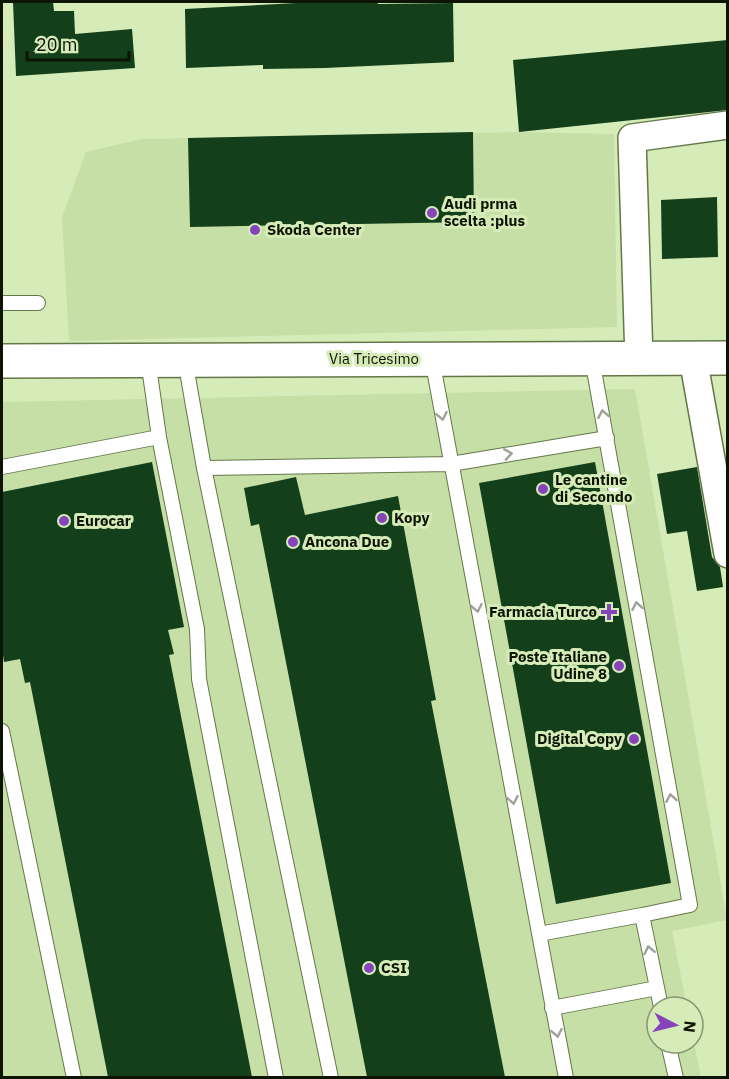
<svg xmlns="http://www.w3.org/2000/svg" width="729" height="1079" font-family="'IBM Plex Sans',sans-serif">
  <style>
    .built { fill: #c6dfa6 }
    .building { fill: #133f1b }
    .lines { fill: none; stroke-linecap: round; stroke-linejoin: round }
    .lane-casing { stroke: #647748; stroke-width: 16 }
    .street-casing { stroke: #647748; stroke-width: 30 }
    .primary-casing { stroke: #647748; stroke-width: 36 }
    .lane { stroke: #fff; stroke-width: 14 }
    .street { stroke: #fff; stroke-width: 27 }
    .primary { stroke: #fff; stroke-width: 33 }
    .oneway { stroke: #9ea19a }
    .poi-dot { fill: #8544b9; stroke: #d5ecb8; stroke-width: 2 }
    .labels { text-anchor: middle; stroke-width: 6; stroke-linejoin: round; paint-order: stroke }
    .poi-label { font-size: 15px; font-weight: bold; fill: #0d1403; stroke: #d5ecb8; text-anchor: start }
    .street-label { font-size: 15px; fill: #0d1403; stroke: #d5ecb8 }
  </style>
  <rect width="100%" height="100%" fill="#d5ecb8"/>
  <!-- built -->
  <path class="built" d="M519 132 614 134 617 327 69 341 62 217 86 152 142 139Z
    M635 389 727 919V920L672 931 687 1007H657V1043H693V1037L701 1077H2V402Z"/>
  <!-- building -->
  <path class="building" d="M13 2H53L54 11H74L75 34 132 29 135 68 16 76Z
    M315 2H377L378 4 453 3 454 62 325 68 263 69V65L186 68 185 9Z
    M728 40V110L519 132 513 60Z
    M473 132 474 222 190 227 188 138Z
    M717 197 718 257 662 259 661 200Z
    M152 462 184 627 168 630 174 654 169 655 252 1077H108L30 682 25 683 20 659 4 662 2 647V492Z
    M595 462 671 883 556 904 479 483Z
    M697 467 712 557 720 567 723 587 697 591 687 531 667 534 657 474Z
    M296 477 305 515 398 496 436 700 431 701 505 1077H367L259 524 251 526 244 488Z"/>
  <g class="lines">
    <!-- lane casing -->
    <g class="lane-casing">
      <path id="lane" d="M2 303H38
        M432 359 566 1078
        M592 359 690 905 642 915 661 1007
        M148 360 159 437 197 629 199 679 276 1078
        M185 360 204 468 331 1078
        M2 467 159 437
        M204 468 451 464 607 438
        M2 731 74 1078
        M539 934 642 915
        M552 1008 657 988
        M668 1043 676 1078"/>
    </g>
    <!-- street casing -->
    <g class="street-casing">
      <path id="street" d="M693 358 728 554
        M639 359 632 138 728 125"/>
    </g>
    <!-- primary casing -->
    <g class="primary-casing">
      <path id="primary" d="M2 361 728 358"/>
    </g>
    <!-- lane -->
    <use href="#lane" class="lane"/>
    <!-- street -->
    <use href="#street" class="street"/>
    <!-- primary -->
    <use href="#primary" class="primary"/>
  </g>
  <!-- one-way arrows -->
  <defs><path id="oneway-chevron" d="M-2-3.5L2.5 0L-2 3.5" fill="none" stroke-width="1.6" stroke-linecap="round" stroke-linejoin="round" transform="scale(1.5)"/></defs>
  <g class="oneway">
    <use href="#oneway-chevron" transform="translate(603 414) rotate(-100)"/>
    <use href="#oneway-chevron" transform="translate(442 416) rotate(79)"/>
    <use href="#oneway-chevron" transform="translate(508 454) rotate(-9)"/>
    <use href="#oneway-chevron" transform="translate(637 606) rotate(-100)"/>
    <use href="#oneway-chevron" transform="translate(477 608) rotate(79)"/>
    <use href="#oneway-chevron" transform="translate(671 798) rotate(-100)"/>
    <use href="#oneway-chevron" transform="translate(513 800) rotate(79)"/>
    <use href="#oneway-chevron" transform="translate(649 950) rotate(-102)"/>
    <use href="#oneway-chevron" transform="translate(557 1033) rotate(79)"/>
  </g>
  <!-- markers -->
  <g class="poi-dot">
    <circle cx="432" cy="213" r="6"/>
    <circle cx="255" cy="230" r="6"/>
    <circle cx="543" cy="489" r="6"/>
    <circle cx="382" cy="518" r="6"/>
    <circle cx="64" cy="521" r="6"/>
    <circle cx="293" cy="542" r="6"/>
    <path d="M606 603h6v6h6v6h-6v6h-6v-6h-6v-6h6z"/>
    <circle cx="619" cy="666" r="6"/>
    <circle cx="634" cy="739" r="6"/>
    <circle cx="369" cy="968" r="6"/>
  </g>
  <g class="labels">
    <!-- poi labels -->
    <g class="poi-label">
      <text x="444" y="209">Audi prma<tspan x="444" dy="17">scelta :plus</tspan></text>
      <text x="267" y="235">Skoda Center</text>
      <text x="555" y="485">Le cantine<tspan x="555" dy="17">di Secondo</tspan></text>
      <text x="394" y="523">Kopy</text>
      <text x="76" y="526">Eurocar</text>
      <text x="305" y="547">Ancona Due</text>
      <text x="597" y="617" text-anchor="end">Farmacia Turco</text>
      <text x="607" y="662" text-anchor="end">Poste Italiane<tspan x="607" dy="17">Udine 8</tspan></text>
      <text x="622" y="744" text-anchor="end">Digital Copy</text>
      <text x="381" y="973">CSI</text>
    </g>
    <!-- street labels -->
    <g class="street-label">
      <text x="374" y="364">Via Tricesimo</text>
    </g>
  </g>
  <!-- border -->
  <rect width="729" height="1079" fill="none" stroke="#0d1403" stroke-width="6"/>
  <!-- north arrow -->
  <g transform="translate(675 1025) rotate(97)"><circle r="28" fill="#d5ecb8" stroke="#859670" stroke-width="1.5"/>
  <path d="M0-4.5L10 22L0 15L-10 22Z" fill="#8544b9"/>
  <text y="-9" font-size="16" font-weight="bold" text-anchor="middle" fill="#0d1403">N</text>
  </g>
  <!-- scale -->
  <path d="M27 51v9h102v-9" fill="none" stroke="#0d1403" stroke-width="3"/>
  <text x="36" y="51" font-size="18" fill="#0d1403" stroke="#d5ecb8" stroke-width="4.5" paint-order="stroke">20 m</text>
</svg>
